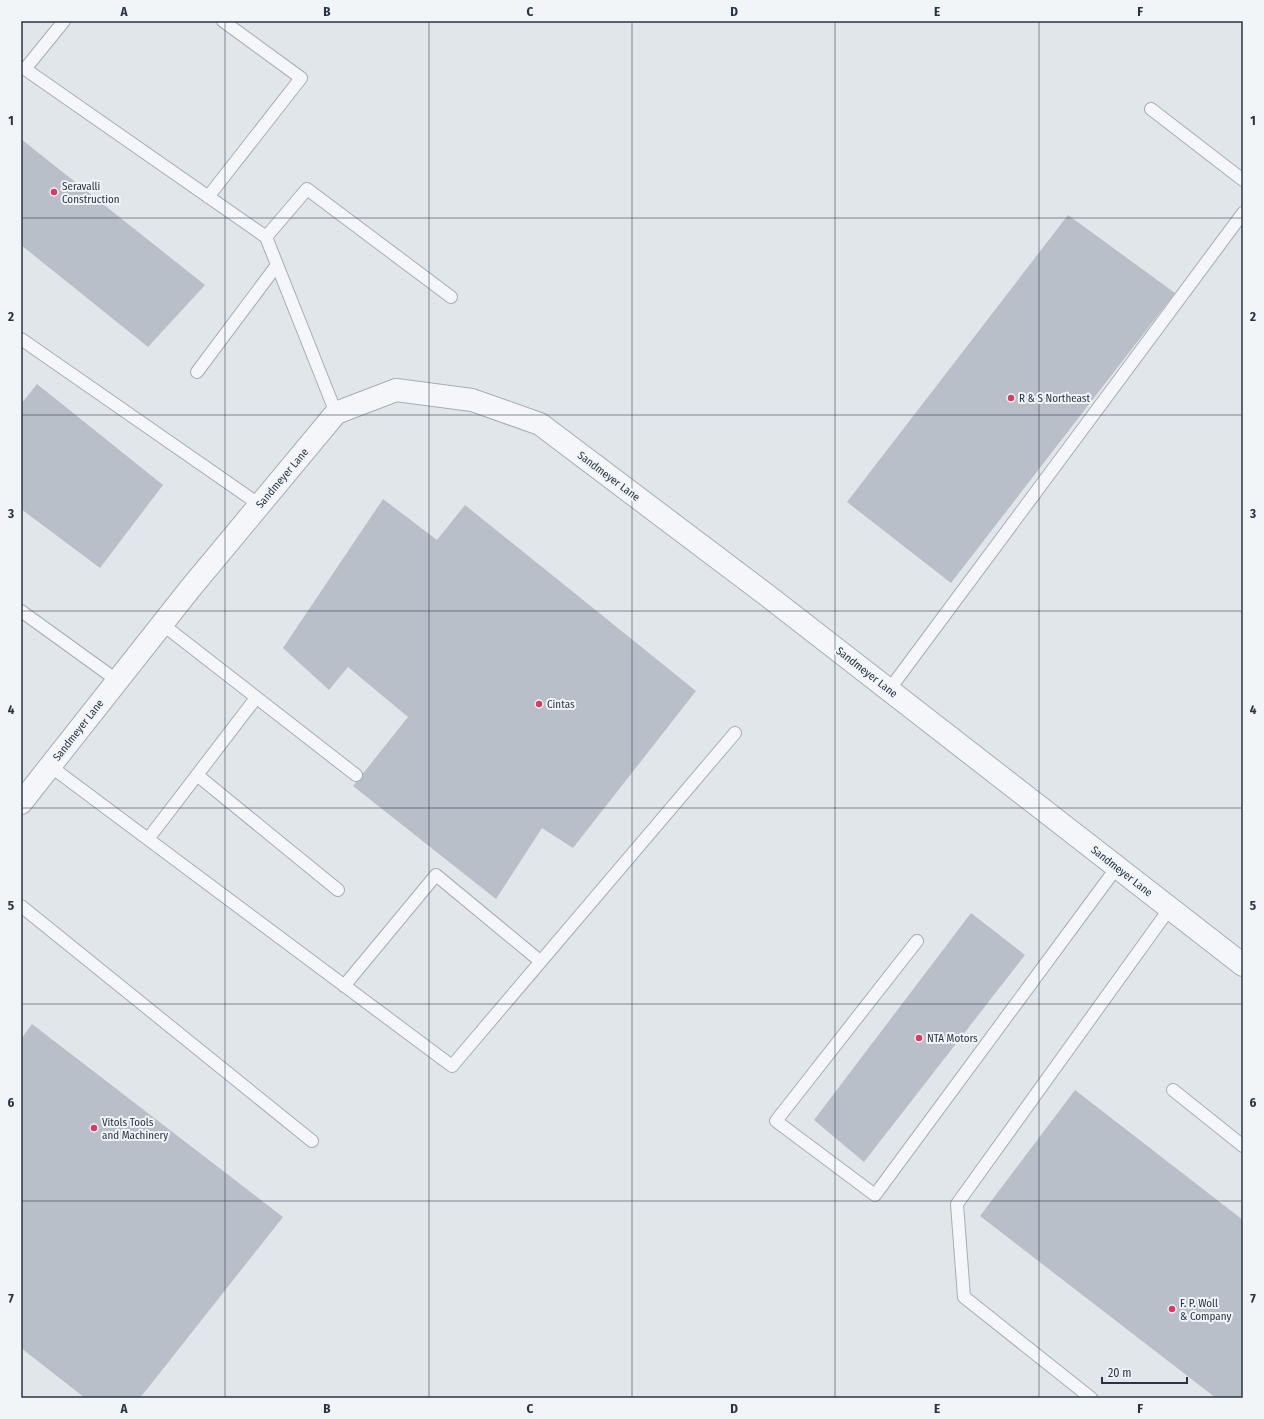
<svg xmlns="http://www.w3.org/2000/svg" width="1264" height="1419" font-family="'Fira Sans Condensed',sans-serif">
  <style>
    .building { fill: #b8bfc9 }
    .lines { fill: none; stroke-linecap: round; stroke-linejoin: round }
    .lane-casing { stroke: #a6adb6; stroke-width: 14 }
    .street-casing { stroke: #a6adb6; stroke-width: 24 }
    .lane { stroke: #f4f6f9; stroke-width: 12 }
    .street { stroke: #f4f6f9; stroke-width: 22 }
    .grid { fill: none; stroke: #283445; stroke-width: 1; stroke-opacity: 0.55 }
    .poi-dot { fill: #db3b60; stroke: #f1f5f8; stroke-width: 1.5 }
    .labels { text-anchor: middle; stroke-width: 4; stroke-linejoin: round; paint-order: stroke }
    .poi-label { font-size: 11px; fill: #283445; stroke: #f1f5f8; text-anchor: start }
    .street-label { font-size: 11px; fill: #283445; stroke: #f1f5f8 }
    .neatline { fill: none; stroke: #283445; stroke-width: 1.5 }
    .grid-label { font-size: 13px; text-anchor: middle; font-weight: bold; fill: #283445 }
  </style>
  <rect width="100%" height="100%" fill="#e1e6eb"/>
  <!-- building -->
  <path class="building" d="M21 139 205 285 148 347 21 245Z
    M1068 215 1175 293 951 583 847 502Z
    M37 384 163 485 100 568 21 509V404Z
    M383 499 437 540 465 505 696 691 573 848 542 828 496 899 353 786 408 717 348 667 329 690 283 648Z
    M971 913 1025 955 864 1162 814 1120Z
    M32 1024 283 1217 140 1398H85L21 1348V1039Z
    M1075 1090 1243 1220V1398H1216L980 1216Z"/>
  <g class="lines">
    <!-- lane casing -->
    <g class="lane-casing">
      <path id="lane" d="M64 21 25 69 266 237
        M1151 109 1243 180
        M208 197 301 78 223 21
        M21 339 260 505
        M197 372 277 265
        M336 413 266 237 307 189 451 297
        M21 611 118 681
        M162 624 356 775
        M889 690 1243 213
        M50 766 452 1066 735 733
        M197 775 338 890
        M148 839 256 698
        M21 906 312 1141
        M917 941 776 1121 875 1195 1117 867
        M344 986 436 875 540 961
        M1173 1090 1243 1146
        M1091 1398 964 1297 957 1204 1170 908"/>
    </g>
    <!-- street casing -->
    <g class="street-casing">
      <path id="street" d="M21 803 189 590 336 413 396 390 472 400 540 424 768 596 1243 965"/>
    </g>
    <!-- lane -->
    <use href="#lane" class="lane"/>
    <!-- street -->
    <use href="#street" class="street"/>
  </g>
  <!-- grid -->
  <path class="grid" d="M225 21V1398M429 21V1398M632 21V1398M835 21V1398M1039 21V1398M21 218H1243M21 415H1243M21 611H1243M21 808H1243M21 1004H1243M21 1201H1243"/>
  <!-- markers -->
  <g class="poi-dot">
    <circle cx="54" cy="192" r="4"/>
    <circle cx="1011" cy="398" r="4"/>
    <circle cx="539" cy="704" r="4"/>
    <circle cx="919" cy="1038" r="4"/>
    <circle cx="94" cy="1128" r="4"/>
    <circle cx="1172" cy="1309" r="4"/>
  </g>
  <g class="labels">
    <!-- poi labels -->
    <g class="poi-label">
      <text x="62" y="190">Seravalli<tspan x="62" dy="13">Construction</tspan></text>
      <text x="1019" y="402">R &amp; S Northeast</text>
      <text x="547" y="708">Cintas</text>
      <text x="927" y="1042">NTA Motors</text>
      <text x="102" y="1126">Vitols Tools<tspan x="102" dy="13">and Machinery</tspan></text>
      <text x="1180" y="1307">F. P. Woll<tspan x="1180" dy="13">&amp; Company</tspan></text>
    </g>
    <!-- street labels -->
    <g class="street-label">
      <text transform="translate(609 476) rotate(37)" y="4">Sandmeyer Lane</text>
      <text transform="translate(282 478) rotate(-50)" y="4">Sandmeyer Lane</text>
      <text transform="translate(867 672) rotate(38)" y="4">Sandmeyer Lane</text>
      <text transform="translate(78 730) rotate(-52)" y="4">Sandmeyer Lane</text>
      <text transform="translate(1122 871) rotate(38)" y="4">Sandmeyer Lane</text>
    </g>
  </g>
  <!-- border -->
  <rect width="1264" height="1419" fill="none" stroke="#f1f5f8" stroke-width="44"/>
  <!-- scale -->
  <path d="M1102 1377v6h85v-6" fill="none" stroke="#283445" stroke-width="2"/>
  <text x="1108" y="1377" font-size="12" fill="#283445" stroke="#f1f5f8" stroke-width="3" paint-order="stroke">20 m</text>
  <rect x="22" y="22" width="1220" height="1375" class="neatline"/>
  <g class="grid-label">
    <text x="124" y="16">A</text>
    <text x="327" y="16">B</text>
    <text x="530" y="16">C</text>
    <text x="734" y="16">D</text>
    <text x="937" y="16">E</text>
    <text x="1140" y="16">F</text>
    <text x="11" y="125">1</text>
    <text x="1253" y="125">1</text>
    <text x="11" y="321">2</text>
    <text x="1253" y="321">2</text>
    <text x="11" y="518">3</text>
    <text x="1253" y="518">3</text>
    <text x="11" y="714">4</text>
    <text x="1253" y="714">4</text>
    <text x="11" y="910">5</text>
    <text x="1253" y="910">5</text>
    <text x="11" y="1107">6</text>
    <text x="1253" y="1107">6</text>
    <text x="11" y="1303">7</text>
    <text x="1253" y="1303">7</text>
    <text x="124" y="1413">A</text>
    <text x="327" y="1413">B</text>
    <text x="530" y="1413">C</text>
    <text x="734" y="1413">D</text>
    <text x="937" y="1413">E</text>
    <text x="1140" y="1413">F</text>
  </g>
</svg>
